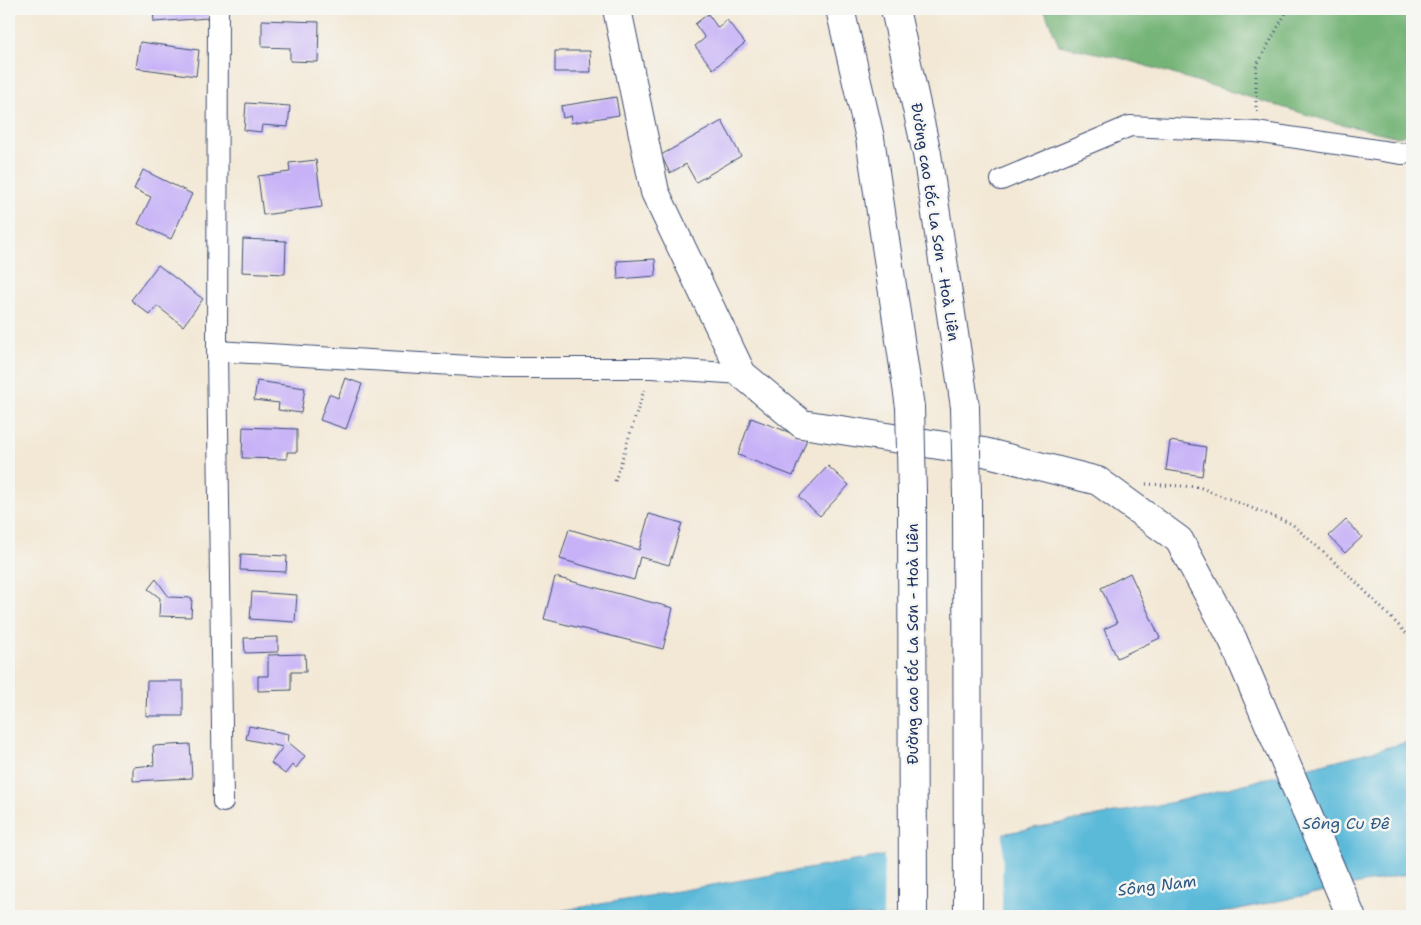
<svg xmlns="http://www.w3.org/2000/svg" width="1421" height="925" font-family="'Shantell Sans',sans-serif">
  <style>
    .forest { fill: #74b477; stroke: #48726a }
    .water { fill: #5bbad9; stroke: #3b749c }
    .pier { fill: #f3e8d5 }
    .building { fill: #c7b2f7 }
    .lines { fill: none; stroke-linecap: round; stroke-linejoin: round }
    .street-casing { stroke: #3b4b70; stroke-width: 22 }
    .secondary-casing { stroke: #3b4b70; stroke-width: 30 }
    .highway-casing { stroke: #3b4b70; stroke-width: 30 }
    .path { stroke: #3b4b70; stroke-width: 3; stroke-dasharray: 1 4; stroke-linecap: butt }
    .street { stroke: #fff; stroke-width: 20 }
    .secondary { stroke: #fff; stroke-width: 28 }
    .highway { stroke: #fff; stroke-width: 28 }
    .highway-bridge-casing { stroke: #3b4b70; stroke-width: 30; stroke-linecap: butt }
    .highway-bridge { stroke: #fff; stroke-width: 28 }
    .labels { text-anchor: middle; stroke-width: 5; stroke-linejoin: round; paint-order: stroke }
    .street-label { font-size: 15px; fill: #1b2f5e; stroke: #f6f6f2 }
    .water-label { font-size: 16px; font-style: italic; fill: #2e5983; stroke: #f6f6f2 }
  </style>
  <rect width="100%" height="100%" fill="#f6f6f2"/>
  <filter id="ink" filterUnits="userSpaceOnUse"><feTurbulence type="fractalNoise" baseFrequency=".02" numOctaves="2"/><feDisplacementMap in="SourceGraphic" scale="10" xChannelSelector="R" yChannelSelector="G"/><feConvolveMatrix kernelMatrix="1 2 1 2 8 2 1 2 1" color-interpolation-filters="sRGB"/></filter>
  <filter id="wash" filterUnits="userSpaceOnUse"><feTurbulence type="fractalNoise" baseFrequency=".0096" numOctaves="4" result="noise"/><feDisplacementMap in="SourceGraphic" scale="20" xChannelSelector="R" yChannelSelector="G"/><feGaussianBlur stdDeviation="1.12" result="paint"/><feColorMatrix in="noise" values="0 0 0 0 0 0 0 0 0 0 0 0 0 0 0 0 0 1.4 0 .05"/><feComposite in="paint" operator="in"/></filter>
  <g filter="url(#wash)">
    <rect width="100%" height="100%" fill="#f3e8d5"/>
    <!-- forest -->
    <path class="forest" d="M1044 9H1412V133L1398 137 1328 121 1120 58 1059 45Z"/>
    <!-- water -->
    <path class="water" d="M1412 741V873L1206 916H530L866 859 1174 802Z"/>
    <!-- pier -->
    <path class="pier" d="M1003 831 1002 916H883L884 853Z"/>
    <g id="blocks">
      <!-- building -->
      <path class="building" d="M153 9H207L208 18 154 22Z
        M708 14 718 28 727 20 745 43 713 69 695 46 705 38 695 24Z
        M262 20 319 22 318 62 290 61V48L262 47Z
        M140 42 199 50 196 76 136 68Z
        M555 51H590L591 72H555Z
        M616 97 619 115 570 123 572 116 563 118 561 106Z
        M246 103 290 106 288 127 262 125 261 132 244 130Z
        M722 121 741 156 696 182 686 164 670 173 661 155Z
        M316 160 322 207 263 215 258 176 290 172 289 163Z
        M143 170 192 194 171 239 138 224 151 197 134 189Z
        M243 239 286 241 285 274 242 272Z
        M655 259 656 276 618 279 617 261Z
        M158 265 203 299 183 326 157 306 150 315 131 300Z
        M345 378 362 384 346 429 320 420 329 394 338 398Z
        M257 381 305 388 301 413 278 410 279 403 254 400Z
        M751 418 807 439 793 476 738 455Z
        M243 427 297 429V452H287V459L242 458Z
        M1170 441 1206 447 1202 476 1166 470Z
        M828 466 849 485 820 516 799 497Z
        M649 514 682 523 669 565 640 557 634 580 560 559 569 529 639 550Z
        M1346 520 1362 537 1345 553 1329 536Z
        M241 554 287 556 286 572 240 570Z
        M1130 573 1160 638 1117 658 1104 629 1117 623 1101 588Z
        M555 577 673 608 663 649 544 619Z
        M156 579 169 597 192 598 191 617 159 616 160 598 148 589Z
        M252 592 297 595 295 622 250 619Z
        M278 637V652L245 653 244 638Z
        M305 654 306 672H291V690L258 691V676H268V655Z
        M147 681H183V716H146Z
        M249 726 289 734 288 742 305 756 296 768 292 765 285 774 271 763 283 747 246 739Z
        M190 744 192 778 133 781V767L154 765 153 746Z"/>
    </g>
  </g>
  <g filter="url(#ink)">
    <use href="#blocks" fill-opacity="0" stroke="#3b4b70" stroke-width="1"/>
    <g class="lines">
      <!-- street casing -->
      <g class="street-casing">
        <path id="street" d="M218 9 217 351 223 802
          M1001 180 1130 126 1256 132 1403 154 1412 152
          M217 351 504 368H652L742 374"/>
      </g>
      <!-- secondary casing -->
      <g class="secondary-casing">
        <path id="secondary" d="M617 9 655 192 742 374 802 424 984 452 1098 481 1179 540 1233 640 1351 916"/>
      </g>
      <!-- highway casing -->
      <g class="highway-casing">
        <path id="highway" d="M840 9 870 138 910 407
          M895 9 927 154 965 407
          M912 493 913 916
          M967 495 968 916"/>
      </g>
      <!-- path -->
      <path class="path" d="M1256 112V67L1288 9
        M615 481 644 390
        M1146 484 1199 487 1292 524 1351 577 1412 639"/>
      <!-- street -->
      <use href="#street" class="street"/>
      <!-- secondary -->
      <use href="#secondary" class="secondary"/>
      <!-- highway -->
      <use href="#highway" class="highway"/>
      <!-- highway-bridge casing -->
      <g class="highway-bridge-casing">
        <path id="highway-bridge" d="M910 407 912 493
          M965 407 967 495"/>
      </g>
      <!-- highway-bridge -->
      <use href="#highway-bridge" class="highway-bridge"/>
    </g>
  </g>
  <g class="labels">
    <!-- street labels -->
    <g class="street-label">
      <text transform="translate(935 222) rotate(81)" y="5">Đường cao tốc La Sơn - Hoà Liên</text>
      <text transform="translate(913 644) rotate(-90)" y="5">Đường cao tốc La Sơn - Hoà Liên</text>
    </g>
    <!-- water labels -->
    <g class="water-label">
      <text x="1346" y="829">Sông Cu Đê</text>
      <text transform="translate(1157 885) rotate(-7)" y="6">Sông Nam</text>
    </g>
  </g>
  <!-- margin -->
  <rect width="1421" height="925" fill="none" stroke="#f6f6f2" stroke-width="30"/>
</svg>
